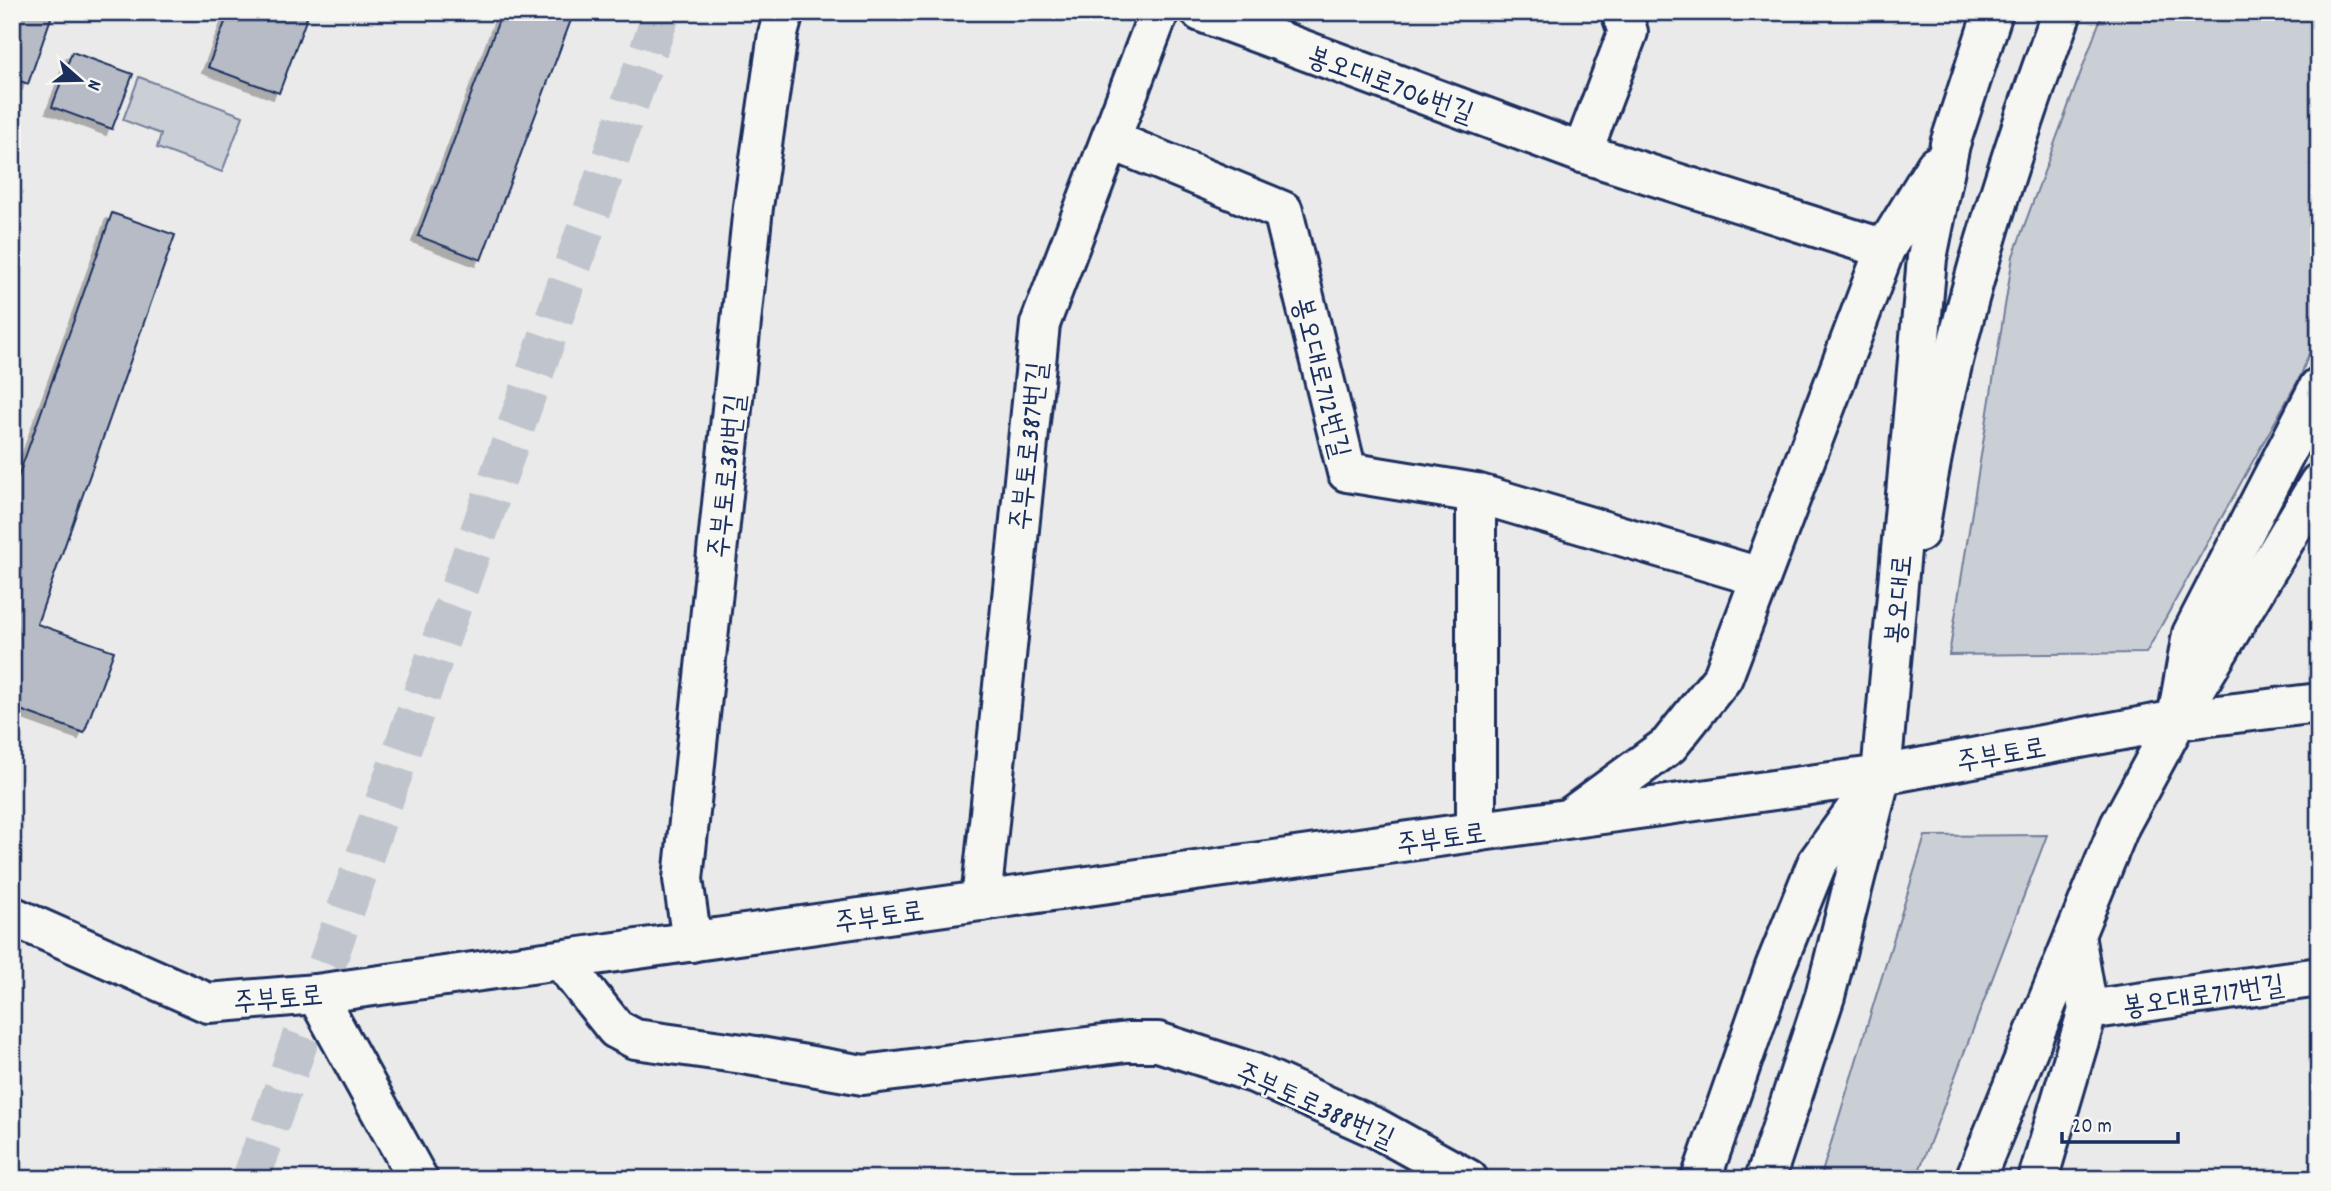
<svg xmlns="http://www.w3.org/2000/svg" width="2331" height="1191" font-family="Dekko,'Poor Story',sans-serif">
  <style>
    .green { fill: #caced5; stroke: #727e9a; stroke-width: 2 }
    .building { fill: #b6bbc6; stroke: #1b2f5e; stroke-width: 2; filter: url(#shadow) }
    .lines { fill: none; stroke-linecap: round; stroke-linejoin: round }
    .minor-tunnel { stroke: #c0c5cd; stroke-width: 38; stroke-dasharray: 38 19; stroke-linecap: butt }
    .minor-casing { stroke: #1b2f5e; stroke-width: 44 }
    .major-casing { stroke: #1b2f5e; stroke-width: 44 }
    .minor { stroke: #f6f6f2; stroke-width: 38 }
    .major { stroke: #f6f6f2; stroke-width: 38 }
    .labels { text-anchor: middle; stroke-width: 5; stroke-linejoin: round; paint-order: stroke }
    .street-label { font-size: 28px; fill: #1b2f5e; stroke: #f6f6f2 }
  </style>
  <defs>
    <filter id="shadow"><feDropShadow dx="-6" dy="6" stdDeviation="0" flood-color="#0004"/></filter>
  </defs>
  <rect width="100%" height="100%" fill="#e9eae9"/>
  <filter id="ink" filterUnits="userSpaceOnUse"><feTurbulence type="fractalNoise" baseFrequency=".0143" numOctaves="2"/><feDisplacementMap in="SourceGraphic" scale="14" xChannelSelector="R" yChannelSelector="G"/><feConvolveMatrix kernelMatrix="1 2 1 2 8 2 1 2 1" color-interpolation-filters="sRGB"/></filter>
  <g filter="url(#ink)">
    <!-- green -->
    <path class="green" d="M2103 12H2319V326L2301 375 2146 653 1949 655 2013 256Z
      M139 77 243 116 222 172 157 148 161 134 123 120Z
      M2047 835 1916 1179H1820L1925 836Z"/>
    <!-- building -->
    <path class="building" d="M12 12H53L28 84 12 78Z
      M229 12H309L279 93 208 67Z
      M502 12H574L481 260 418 236Z
      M72 52 133 74 112 129 52 107Z
      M112 213 175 235 37 624 114 651 84 733 12 707V494Z"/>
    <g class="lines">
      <!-- minor-tunnel -->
      <path class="minor-tunnel" d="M251 1179 662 12"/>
      <!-- minor casing -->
      <g class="minor-casing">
        <path id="minor" d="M1201 12 1582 153 1885 249
          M1111 140 1283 211 1347 472 1476 493 1760 577
          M1582 153 1628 32 1621 12
          M1476 493V832
          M1919 532C1946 353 2000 182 2062 12
          M2177 718 2192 634 2319 387
          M981 901 1040 324 1159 12
          M692 942 683 879 753 207 778 34 784 12
          M561 960 616 1029 635 1039 743 1054 863 1075 1127 1042H1158L1254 1073 1376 1128 1468 1179
          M316 994 418 1179
          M2088 1010 2319 977
          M1701 1179 1775 967 1817 863 1881 775
          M2038 1179 2088 1010 2075 935"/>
      </g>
      <!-- major casing -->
      <g class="major-casing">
        <path id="major" d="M1572 816 1669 745 1723 677 1885 249 1936 166
          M12 916 208 1003 316 994 1881 775 2177 720 2319 703
          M1765 1179 1825 996 1881 775 1927 258 1950 144 1993 12
          M1975 1179 2120 825 2177 720 2319 483"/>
      </g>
      <!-- minor -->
      <use href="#minor" class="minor"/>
      <!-- major -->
      <use href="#major" class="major"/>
    </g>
  </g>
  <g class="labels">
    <!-- street labels -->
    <g class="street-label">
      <text transform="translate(1391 83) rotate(20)" y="10">봉오대로706번길</text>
      <text transform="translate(1323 377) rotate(76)" y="10">봉오대로712번길</text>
      <text transform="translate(1027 446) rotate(-84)" y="10">주부토로387번길</text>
      <text transform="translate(725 476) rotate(-84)" y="10">주부토로381번길</text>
      <text transform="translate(1897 599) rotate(-85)" y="10">봉오대로</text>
      <text transform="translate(2001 753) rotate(-10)" y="10">주부토로</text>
      <text transform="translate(1441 837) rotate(-8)" y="10">주부토로</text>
      <text transform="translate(879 915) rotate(-8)" y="10">주부토로</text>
      <text transform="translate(2203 994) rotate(-8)" y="10">봉오대로717번길</text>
      <text transform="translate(278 997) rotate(-5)" y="10">주부토로</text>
      <text transform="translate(1316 1104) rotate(24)" y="10">주부토로388번길</text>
    </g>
  </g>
  <!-- margin -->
  <rect width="2331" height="1191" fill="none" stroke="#f6f6f2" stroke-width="42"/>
  <rect x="21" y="21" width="2289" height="1149" fill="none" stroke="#1b2f5e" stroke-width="2.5" filter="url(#ink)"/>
  <!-- north arrow -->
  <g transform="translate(80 80) rotate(110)" stroke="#f6f6f2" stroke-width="5" paint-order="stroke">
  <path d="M0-5L12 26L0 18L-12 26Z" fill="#1b2f5e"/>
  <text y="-10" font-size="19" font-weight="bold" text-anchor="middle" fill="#1b2f5e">N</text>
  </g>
  <!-- scale -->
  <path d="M2062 1132v10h116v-10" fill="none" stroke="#1b2f5e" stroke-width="3.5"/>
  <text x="2072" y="1132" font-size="21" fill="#1b2f5e" stroke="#f6f6f2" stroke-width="5" paint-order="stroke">20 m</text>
</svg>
